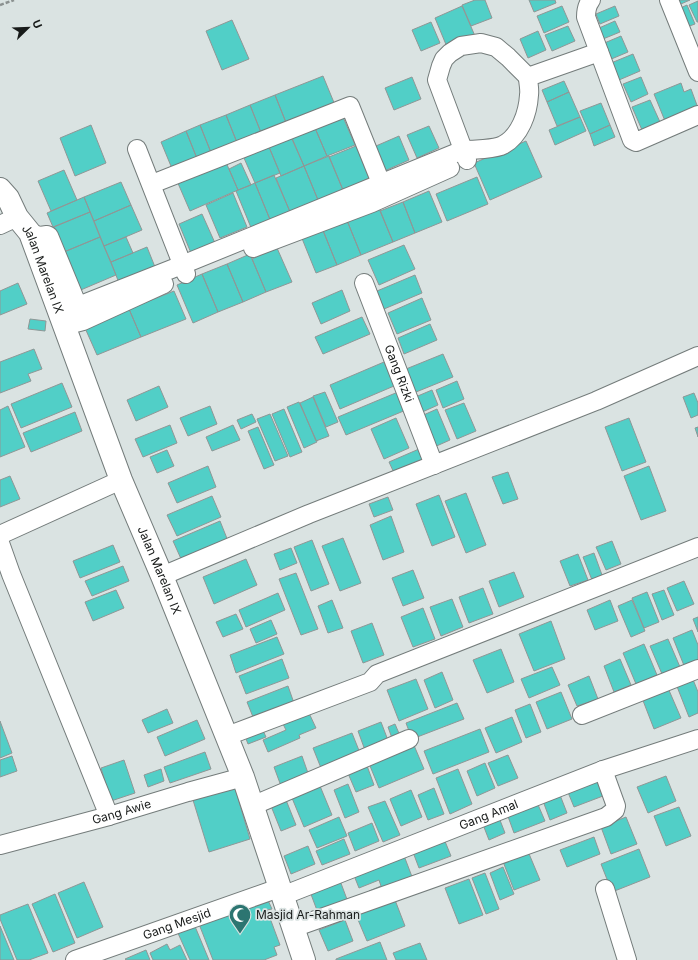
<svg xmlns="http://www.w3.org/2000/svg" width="698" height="960" font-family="Inter,sans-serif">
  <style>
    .building { fill: #51cfc7; stroke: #8f9796 }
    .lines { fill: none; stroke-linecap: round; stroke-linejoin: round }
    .minor-casing { stroke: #747c7b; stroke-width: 20 }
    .major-casing { stroke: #747c7b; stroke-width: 24 }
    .path { stroke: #8b9190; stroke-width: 2.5; stroke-dasharray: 4 2; stroke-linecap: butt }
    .minor { stroke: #fff; stroke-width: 18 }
    .major { stroke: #fff; stroke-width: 22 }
    .labels { text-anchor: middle; stroke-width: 3.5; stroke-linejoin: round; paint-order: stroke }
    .street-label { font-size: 12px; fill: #181b1a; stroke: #dae3e2 }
    .poi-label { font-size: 12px; fill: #181b1a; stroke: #dae3e2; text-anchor: start }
  </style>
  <rect width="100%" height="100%" fill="#dae3e2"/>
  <!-- building -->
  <path class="building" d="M475 0H485L492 18 471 26 462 5Z
    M529 0H555L556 3 534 12Z
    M671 0H690L674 7Z
    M698 1V22H697L689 5Z
    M687 5 695 24 684 28 676 10Z
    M462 6 475 36 447 47 435 18Z
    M562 6 569 22 544 33 537 16Z
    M615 6 619 16 600 24 596 14Z
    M232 20 249 59 222 70 206 31Z
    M615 21 620 32 603 39 599 28Z
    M431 22 440 43 421 51 412 30Z
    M568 26 575 41 552 51 545 35Z
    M538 31 546 50 528 58 520 39Z
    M621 36 628 52 609 60 602 44Z
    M633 54 640 71 619 80 611 63Z
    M323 76 335 105 287 125 275 95Z
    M412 77 421 99 394 110 385 88Z
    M641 77 648 94 631 102 623 84Z
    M564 81 569 92 547 102 542 90Z
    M681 83 684 92 691 89 698 108 665 121 654 94Z
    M569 92 580 117 557 126 547 102Z
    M275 95 287 125 262 135 250 105Z
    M650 100 660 122 642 130 632 107Z
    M601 103 610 125 590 134 580 111Z
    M250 105 262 135 238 145 226 115Z
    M226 115 238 145 212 155 200 125Z
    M343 117 355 145 327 156 315 128Z
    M580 117 586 131 555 145 549 130Z
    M91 125 106 163 75 176 60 138Z
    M200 125 212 155 198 161 186 131Z
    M610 125 615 137 594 146 590 134Z
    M429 126 439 148 417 158 407 135Z
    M315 128 327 156 304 166 292 138Z
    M186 131 198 161 173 171 161 142Z
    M399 136 409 160 380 173 369 149Z
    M291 137 304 166 281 176 269 147Z
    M526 141 542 177 490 200 474 163Z
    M356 146 369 178 343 190 329 157Z
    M269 147 280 173 255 183 244 158Z
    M329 156 343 190 318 200 304 166Z
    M225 160 238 190 190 211 177 181Z
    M241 163 251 185 238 190 229 169Z
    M304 166 318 200 290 212 276 178Z
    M64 170 77 200 51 211 38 181Z
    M274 175 291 214 271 222 255 183Z
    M477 177 488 204 447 221 436 194Z
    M121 182 131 205 94 221 84 197Z
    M255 183 271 222 252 230 236 191Z
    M429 191 442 222 415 233 403 202Z
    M233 193 247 227 220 238 206 205Z
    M84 197 90 212 53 227 47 213Z
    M403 202 415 233 393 242 380 211Z
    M131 205 142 230 104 246 94 221Z
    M378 205 393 242 361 255 346 218Z
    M90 212 100 237 64 252 54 227Z
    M202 214 215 243 191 253 179 224Z
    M346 218 361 255 337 265 322 228Z
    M322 228 337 265 316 273 301 236Z
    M100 237 116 275 76 292 59 254Z
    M126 237 133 253 111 262 104 246Z
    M404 245 415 269 379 285 368 260Z
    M147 247 155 267 119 283 111 262Z
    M277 248 292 282 266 292 252 259Z
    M250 254 266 292 243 302 227 264Z
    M227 264 243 302 218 312 202 274Z
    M202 274 218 312 193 323 177 285Z
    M415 275 422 293 384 309 377 291Z
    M18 283 27 304 0 315V291Z
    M342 290 350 311 321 324 312 303Z
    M174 291 186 319 141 337 129 309Z
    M422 298 431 320 397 334 388 313Z
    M129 309 141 337 97 355 85 328Z
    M362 317 370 334 323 354 315 337Z
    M30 319 46 321 45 331 28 329Z
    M430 324 437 340 404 354 398 338Z
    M34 349 42 369 28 374 31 381 0 393V362Z
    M443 354 453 377 416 392 406 369Z
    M384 362 394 386 340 409 330 385Z
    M457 381 464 399 443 408 436 390Z
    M62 383 72 407 21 428 11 404Z
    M159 386 168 407 136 421 127 400Z
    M432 390 438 405 420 413 413 398Z
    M325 392 338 422 326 427 313 396Z
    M398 392 406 410 346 435 338 417Z
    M694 393 698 403V415L691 418 683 397Z
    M313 397 329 436 316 441 300 403Z
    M299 402 317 442 304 448 287 407Z
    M464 403 476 431 457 439 445 410Z
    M8 406 25 447 0 457V410Z
    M210 406 217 424 188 436 180 418Z
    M284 409 302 452 290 457 272 414Z
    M437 409 450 440 432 448 419 417Z
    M75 412 82 431 31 452 23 433Z
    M252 414 256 422 241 429 237 420Z
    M270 414 288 456 275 461 257 419Z
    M396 418 409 448 384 459 371 429Z
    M629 418 646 462 622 471 605 427Z
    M170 425 177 443 143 457 135 439Z
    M233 425 240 440 212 451 206 437Z
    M258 427 274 465 264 469 248 431Z
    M698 427V437L695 428Z
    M419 449 424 463 395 475 389 462Z
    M167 450 174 466 157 473 150 457Z
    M208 466 216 487 177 503 168 483Z
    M649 466 666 511 641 520 624 476Z
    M508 472 518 499 503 504 492 477Z
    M10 476 20 499 0 507V480Z
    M466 493 486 545 466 553 445 501Z
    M439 495 455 537 432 546 416 504Z
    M212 496 221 517 177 536 167 515Z
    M388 497 393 510 374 517 369 504Z
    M391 516 404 552 383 560 370 525Z
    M220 521 228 541 182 561 173 541Z
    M343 538 361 583 340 591 322 546Z
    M312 540 329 584 311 591 294 547Z
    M612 541 621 564 606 570 596 547Z
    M113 545 120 562 80 578 73 561Z
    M291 548 297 563 280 570 274 554Z
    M594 553 602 575 592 580 583 557Z
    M578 554 588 580 570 586 560 561Z
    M246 559 257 585 214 604 203 577Z
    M123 566 129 581 92 596 85 581Z
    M413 570 424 598 403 606 392 578Z
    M514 572 524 597 499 607 489 581Z
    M296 573 318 629 301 635 279 579Z
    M684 581 694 604 677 611 667 588Z
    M483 588 493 614 469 623 459 597Z
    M116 590 124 608 93 621 85 602Z
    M664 590 674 615 662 620 652 594Z
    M647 592 659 622 644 628 632 598Z
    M278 593 285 610 246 627 239 610Z
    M452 599 463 627 441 636 430 607Z
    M332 600 343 628 328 633 318 606Z
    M610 600 618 621 595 630 587 610Z
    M632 600 645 631 631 637 618 606Z
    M423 608 435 639 413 647 401 617Z
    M236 614 243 629 223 637 216 622Z
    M698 617V632L693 619Z
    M271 620 277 634 256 643 250 629Z
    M551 621 565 659 534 671 519 634Z
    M372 623 384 655 363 663 351 631Z
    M692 630 698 645V662L685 668 673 638Z
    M277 637 284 654 236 673 230 655Z
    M668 639 680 667 662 674 650 646Z
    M644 644 657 675 636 684 623 653Z
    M501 649 514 682 487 693 473 660Z
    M282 659 289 678 246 694 239 676Z
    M620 659 631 685 614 692 604 666Z
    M552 667 560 685 529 698 521 679Z
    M442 672 453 700 435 708 424 680Z
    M589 676 598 699 577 706 568 685Z
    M692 677 698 692V713L689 717 676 684Z
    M416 679 428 709 399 721 387 690Z
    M288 686 295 706 255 722 247 702Z
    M668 688 681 718 654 729 642 698Z
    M561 692 572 719 547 729 536 702Z
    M457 703 464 719 412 739 406 723Z
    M530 704 541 732 526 738 515 710Z
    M167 709 173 723 148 733 142 720Z
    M308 711 316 728 299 735 300 738 268 752 263 740 286 730 282 722Z
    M512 717 522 742 496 753 485 728Z
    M197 720 205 739 165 756 157 737Z
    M0 721 12 753 0 758Z
    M381 722 389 743 366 753 358 731Z
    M260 724 266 737 248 744 243 731Z
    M395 724 401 738 393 741 388 727Z
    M480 729 489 752 433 774 424 751Z
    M352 733 360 753 321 768 313 748Z
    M413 743 424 769 379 788 368 761Z
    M205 752 211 769 170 783 164 767Z
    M508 755 518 778 498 786 488 763Z
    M12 756 17 771 0 777V760Z
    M302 756 309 776 281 786 274 767Z
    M124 760 135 793 111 801 101 768Z
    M366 763 374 785 356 792 347 771Z
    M485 763 495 788 477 796 467 771Z
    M161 769 164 781 148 787 144 775Z
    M458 769 472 804 450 814 436 778Z
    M594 774 603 796 574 807 565 785Z
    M666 776 676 801 648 813 637 787Z
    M348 784 359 812 345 818 334 790Z
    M320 786 332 815 304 827 292 798Z
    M235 788 250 839 209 852 193 800Z
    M434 788 444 814 428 820 418 795Z
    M411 790 422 817 401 826 390 799Z
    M560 795 567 813 550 820 543 801Z
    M286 800 296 825 281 831 271 806Z
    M536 800 545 821 514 833 506 811Z
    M385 801 400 835 383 842 368 807Z
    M679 807 691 836 666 846 654 816Z
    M498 815 505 833 489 840 482 822Z
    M339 817 347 836 317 848 309 830Z
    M626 817 637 844 611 854 601 827Z
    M372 823 379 841 355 851 348 833Z
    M442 834 451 856 419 868 411 847Z
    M594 837 600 854 567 867 560 850Z
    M344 839 350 854 322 865 316 851Z
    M308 846 315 864 291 874 284 856Z
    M527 849 540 880 514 890 502 859Z
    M639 849 650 877 612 892 601 864Z
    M403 853 414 882 372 899 369 891 381 886 379 880 359 888 353 873Z
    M503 867 514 894 500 900 490 873Z
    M485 873 499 909 486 914 472 878Z
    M339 878 348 902 318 913 309 889Z
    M469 879 483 915 459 924 445 888Z
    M84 882 103 927 77 938 58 893Z
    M55 894 75 943 53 952 32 904Z
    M267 898 272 909 267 910 280 945 274 947 277 955 264 960H213L199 924Z
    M395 900 405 926 367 941 356 915Z
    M28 904 48 953 29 960H17L0 919V915Z
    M345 920 353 941 328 951 319 930Z
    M194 924 209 960H190L177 931Z
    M0 926 14 960H0Z
    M380 942 387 960H336V959Z
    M420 943 427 960H396L393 953Z
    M167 944 170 950 180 945 187 960H153L150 953Z
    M146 950 150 960H126L125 959Z"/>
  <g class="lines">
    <!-- minor casing -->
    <g class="minor-casing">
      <g id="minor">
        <path d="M591 0C587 5 586 11 586 17L632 140 636 142 698 115"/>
        <path d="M669 0 698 72"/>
        <path d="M137 149 186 274"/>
        <path d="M467 160 437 80 441 66 444 59 450 53 461 46 481 43 496 47 508 57 528 77"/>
        <path d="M152 184 350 106 381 183 376 194"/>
        <path d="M0 225 17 217"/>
        <path d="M30 233 40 236 47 235 49 236 82 316"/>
        <path d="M253 248 372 203 450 168"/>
        <path id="s1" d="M364 283 434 465"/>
        <path d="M59 309 78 306 182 265 463 150C472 150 496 149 503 145 520 136 528 113 529 95 530 89 528 83 528 77L599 52"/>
        <path d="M64 326 83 321 164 284"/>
        <path d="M0 535 121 480"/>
        <path d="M0 543 11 574 109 816"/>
        <path d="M162 576 309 514 596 401 698 356"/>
        <path d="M582 715 698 669"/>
        <path d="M227 736 370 682 377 674 698 547"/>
        <path d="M252 806 409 739"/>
        <path id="s2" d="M0 845 109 816 188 792 243 777"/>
        <path d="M605 889 627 960"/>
        <path id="s3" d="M282 896 603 770 698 739"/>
        <path d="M293 928 606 817 615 810 616 806 603 770"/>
        <path id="s4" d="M75 960 279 888"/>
      </g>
    </g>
    <!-- major casing -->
    <g class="major-casing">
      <g id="major">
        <path id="s5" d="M0 189 8 198 17 217 30 233 121 480 162 576 243 777 304 960"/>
      </g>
    </g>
    <!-- path -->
    <path class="path" d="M0 5 14 0"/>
    <!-- minor -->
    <use href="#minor" class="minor"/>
    <!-- major -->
    <use href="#major" class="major"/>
  </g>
  <!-- icons -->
  <defs>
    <g id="mosque-pin" transform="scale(1.15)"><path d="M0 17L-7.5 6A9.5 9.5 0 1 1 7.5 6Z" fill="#2c7571" stroke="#dae3e2"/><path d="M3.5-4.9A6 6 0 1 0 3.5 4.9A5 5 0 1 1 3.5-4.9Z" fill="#fff"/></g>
  </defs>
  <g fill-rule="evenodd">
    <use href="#mosque-pin" x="240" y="915"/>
  </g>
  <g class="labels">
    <!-- street labels -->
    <g class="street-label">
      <text dy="4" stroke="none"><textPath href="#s5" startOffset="92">Jalan Marelan IX</textPath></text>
      <text dy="4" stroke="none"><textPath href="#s1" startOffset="97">Gang Rizki</textPath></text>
      <text dy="4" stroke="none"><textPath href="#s5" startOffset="415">Jalan Marelan IX</textPath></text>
      <text dy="4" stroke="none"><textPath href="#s2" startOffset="126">Gang Awie</textPath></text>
      <text dy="4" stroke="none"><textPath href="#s3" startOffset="222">Gang Amal</textPath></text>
      <text dy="4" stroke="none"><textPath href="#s4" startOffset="108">Gang Mesjid</textPath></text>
    </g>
    <!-- poi labels -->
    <g class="poi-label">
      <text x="256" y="919">Masjid Ar-Rahman</text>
    </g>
  </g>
  <!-- north arrow -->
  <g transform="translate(28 28) rotate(67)" stroke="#dae3e2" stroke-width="3" paint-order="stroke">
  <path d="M0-3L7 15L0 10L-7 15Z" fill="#181b1a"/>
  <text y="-6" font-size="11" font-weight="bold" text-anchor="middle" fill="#181b1a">U</text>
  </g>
</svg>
